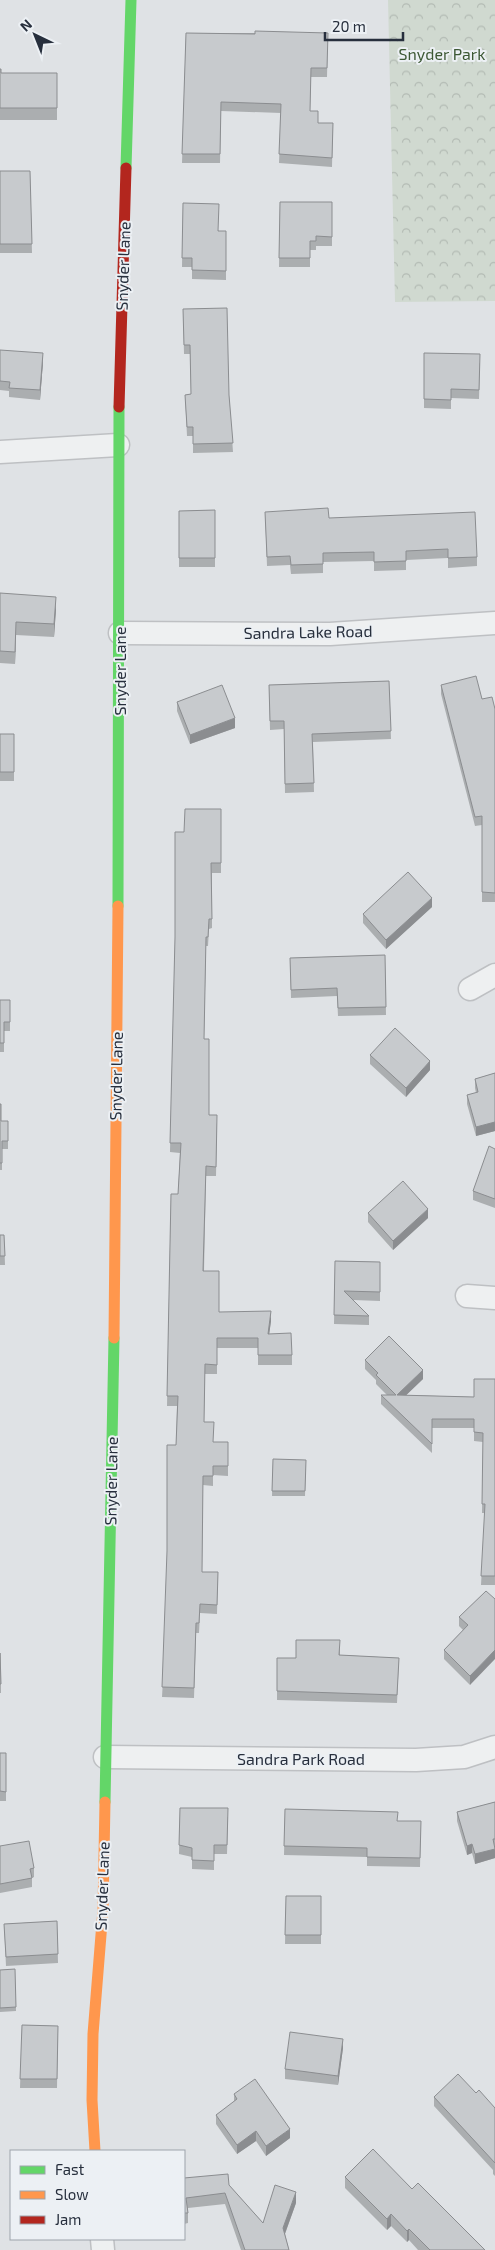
<svg xmlns="http://www.w3.org/2000/svg" width="495" height="2250" font-family="'Exo 2',sans-serif">
  <style>
    .park { fill: url(#park-crowns) }
    .lines { fill: none; stroke-linecap: round; stroke-linejoin: round }
    .street-casing { stroke: #bec0c3; stroke-width: 25 }
    .street { stroke: #eef0f1; stroke-width: 22 }
    .fast { stroke: #63d668; stroke-width: 11 }
    .slow { stroke: #ff974d; stroke-width: 11 }
    .jam { stroke: #b3261e; stroke-width: 11 }
    .wall { fill: #abaeb0 }
    .shaded-wall { fill: #8b8d90 }
    .building { fill: #c7cacd; stroke: #8b8d90 }
    .labels { text-anchor: middle; stroke-width: 4; stroke-linejoin: round; paint-order: stroke }
    .park-label { font-size: 16px; fill: #3c5834; stroke: #ecf0f4 }
    .street-label { font-size: 16px; fill: #272f3d; stroke: #ecf0f4 }
  </style>
  <defs>
    <pattern id="park-crowns" width="20" height="18" patternUnits="userSpaceOnUse" patternTransform="scale(1.25)"><rect width="20" height="18" fill="#d0d9d0"/><path d="M2 6a3 3 0 1 1 6 0M12 15a3 3 0 1 1 6 0" fill="none" stroke="#b3bbb4"/></pattern>
  </defs>
  <rect width="100%" height="100%" fill="#dfe2e5"/>
  <!-- park -->
  <path class="park" d="M388 0H495V301L395 302Z"/>
  <g class="lines">
    <!-- street casing -->
    <g class="street-casing">
      <path id="street" d="M0 452 118 445
        M120 633 330 634 495 623
        M470 989 495 975
        M467 1296 495 1298
        M105 1757 416 1760 464 1757 495 1747
        M102 2239 103 2250"/>
    </g>
    <!-- street -->
    <use href="#street" class="street"/>
    <!-- fast -->
    <path class="fast" d="M126 168 131 0
      M118 906 119 407
      M105 1802 114 1338"/>
    <!-- slow -->
    <path class="slow" d="M114 1338 118 906
      M95 2151 92 2100 93 2034 103 1910 105 1802"/>
    <!-- jam -->
    <path class="jam" d="M119 407 126 168"/>
  </g>
  <!-- wall -->
  <path class="wall" d="M186 33H328L327 77H311L310 111 318 123H333L332 167 279 163 281 113 221 111 220 163H182Z
    M0 69 1 73H57V120H0Z
    M0 171H30L32 253H0Z
    M280 202H332V246H316V250H310V267H279Z
    M183 203 219 231H226V280L192 279V267H182Z
    M183 309 229 395 233 452 193 453V436H187L185 395 191 394 190 354H184Z
    M0 350 43 362 40 400 9 397V391L0 390Z
    M424 353 480 363 479 399 451 398V409L424 408Z
    M215 510V567H179V511Z
    M265 512 329 518 477 557V566L448 568V558L406 560V570L374 571V561L323 562V573L291 574 290 565 267 566Z
    M0 593 56 609 54 637 16 635 15 664 0 663Z
    M389 681 391 739 313 742 314 792 285 793 284 729 270 730 269 685Z
    M441 685 482 699 495 709V902H482V825L475 826 441 694Z
    M177 702 235 728 190 744 177 711Z
    M0 734H14V781H0Z
    M221 809V873H212V928L209 929 208 946H206L204 1039 209 1115 217 1124 216 1176H206L204 1271 219 1312 271 1321 269 1334 292 1355V1365H258V1348H217V1374H205L204 1422 213 1442H228V1476L213 1475V1486L203 1485 202 1572H218L217 1614 200 1613 199 1633H196L194 1698 162 1697 176 1445 177 1406H167L171 1194H178L180 1153 170 1152 175 939 184 832Z
    M432 907 386 949 363 923V914Z
    M385 955 386 1015 338 1016 337 996 291 998 290 958Z
    M0 1000H10V1031H4V1052H0Z
    M370 1055 430 1070 406 1097 370 1064Z
    M495 1073V1131L476 1136 467 1104V1095L476 1093 475 1088V1079Z
    M0 1104 1 1121H8V1149H2V1170H0Z
    M495 1149V1208L473 1200V1191Z
    M368 1213 428 1218 393 1250 368 1222Z
    M0 1235H4L5 1265H0Z
    M335 1261 380 1262V1301L353 1300 369 1316V1325L334 1324Z
    M365 1360 423 1379 406 1395 474 1397 495 1379V1585H481L485 1513H482L483 1442 474 1441V1428H432V1453L381 1404V1395H387L376 1384V1380L365 1369Z
    M273 1459 306 1460 305 1496H272Z
    M486 1591 470 1685 444 1659V1650L463 1630 459 1626V1617Z
    M340 1649V1655L399 1658 397 1703 277 1700V1658H296Z
    M0 1653 1 1684V1693H0Z
    M0 1753H6V1801H0Z
    M495 1802V1858L475 1864 472 1853 467 1855 457 1821V1812Z
    M180 1808 228 1817 227 1854H214V1870L192 1869V1857L179 1854Z
    M285 1809 398 1821H421L420 1867 367 1866V1857L284 1855Z
    M0 1846 34 1868V1877L32 1878V1887L0 1893Z
    M286 1896H321V1944H285Z
    M57 1921 58 1963 6 1966 4 1924Z
    M15 1969 16 2011 0 2012V1970Z
    M22 2025 58 2026 57 2088H20Z
    M343 2048 338 2085 285 2079V2069Z
    M476 2093 495 2108V2176L493 2174V2170L434 2106V2097Z
    M234 2094 290 2138 266 2156 256 2141 237 2154 216 2124V2115L234 2102Z
    M345 2177 412 2189 485 2250H418L409 2240 407 2242 391 2226 387 2230 345 2188Z
    M184 2178 229 2185 263 2223 296 2203 285 2234 289 2250H241L225 2204 188 2208V2223L184 2224Z"/>
  <!-- shaded-wall -->
  <path class="shaded-wall" d="M43 353V362L40 400V390Z
    M56 597V609L54 637V624Z
    M16 622V635L15 664V652Z
    M235 718V728L190 744V735Z
    M432 898V907L386 949V940Z
    M430 1061V1070L406 1097V1088Z
    M495 1122V1131L476 1136V1127Z
    M428 1209V1218L393 1250V1241Z
    M271 1311V1321L268 1343V1334Z
    M423 1370V1379L397 1404V1395Z
    M495 1650V1659L470 1685V1676Z
    M472 1844V1853L467 1855V1846Z
    M495 1849V1858L475 1864V1854Z
    M343 2039V2048L338 2085V2076Z
    M290 2129V2138L266 2156V2146Z
    M256 2131V2141L237 2154V2145Z
    M296 2192V2203L283 2239V2228Z
    M391 2214V2226L387 2230V2219Z
    M409 2229V2240L407 2242V2231Z"/>
  <!-- building -->
  <path class="building" d="M255 31 328 33 327 68H311L310 111H318V123H333L332 158 279 154 281 104 221 102 220 154H182L186 33 255 34Z
    M0 69H1V73H57V108H0Z
    M0 171H30L32 244H0Z
    M280 202H332V237L316 236V241H310V258H279Z
    M183 203 219 204 218 231H226V271L192 270V258H182Z
    M227 308 229 395 233 443 193 444V427H187L185 395 191 394 190 345H184L183 309Z
    M0 350 43 353 40 390 9 388 10 382 0 381Z
    M424 353 480 354 479 390 451 389V400L424 399Z
    M328 508 329 518 475 512 477 557 448 558V549L406 551V561L374 562V552L323 553V564L291 565 290 556 267 557 265 512Z
    M215 510V558H179V511Z
    M0 593 56 597 54 624 16 622 15 652 0 651Z
    M476 676 482 699 492 697 495 709V893L482 892V816L475 817 441 685Z
    M389 681 391 731 312 734 314 783 285 784 284 721H270L269 685Z
    M222 685 235 718 190 735 177 702Z
    M0 734H14V772H0Z
    M185 809H221V863H211L212 919H209L208 937H206L204 1039H209V1115H217L216 1167 206 1166 203 1271H219V1312L271 1311 268 1334 291 1333 292 1355H258V1338H217V1365L205 1364 204 1422H214L213 1442H228V1466H213V1476H203L202 1572H218L217 1605 200 1604 199 1623H196L194 1688 162 1687 167 1551V1445H176L178 1396H167L171 1194H178L181 1143H170L175 937V832H184Z
    M408 872 432 898 386 940 363 914Z
    M385 955 386 1007 338 1008 337 988 291 990 290 958Z
    M0 1000H10V1022H4V1043H0Z
    M395 1028 430 1061 406 1088 370 1055Z
    M495 1073V1122L476 1127 467 1095 478 1092 475 1079Z
    M0 1104H1V1121H8V1141H2V1163H0Z
    M489 1146 495 1149V1199L473 1191Z
    M403 1181 428 1209 393 1241 368 1213Z
    M0 1235H4L5 1256H0Z
    M335 1261 380 1262V1292L344 1291 369 1316 334 1315Z
    M389 1336 423 1370 397 1395 474 1397V1379H495V1576H481L485 1504H482L483 1433 474 1432V1419H432V1444L381 1395H396L376 1375 378 1373 365 1360Z
    M273 1459 306 1460 305 1491H272Z
    M486 1591 495 1599V1650L470 1676 444 1650 468 1625 459 1617Z
    M296 1640H340L339 1655 399 1658 397 1695 277 1691V1658H296Z
    M0 1653 1 1684H0Z
    M0 1753H6V1792L0 1791Z
    M495 1802V1839H493L495 1849 475 1854 472 1844 467 1846 457 1812Z
    M180 1808H228L227 1845H214V1861L192 1860V1848L179 1845Z
    M285 1809 398 1812 397 1821H421L420 1858 367 1857V1848L284 1846Z
    M29 1841 34 1868 30 1869 32 1878 0 1884V1846Z
    M286 1896H321V1935H285Z
    M57 1921 58 1954 6 1957 4 1924Z
    M15 1969 16 2007 0 2008V1970Z
    M22 2025 58 2026 57 2079H20Z
    M290 2032 343 2039 338 2076 285 2069Z
    M458 2074 476 2093 479 2090 495 2108V2163L434 2097Z
    M255 2079 290 2129 266 2146 256 2131 237 2145 216 2115 237 2099 234 2094Z
    M373 2149 412 2189 418 2183 485 2250H430L409 2229 407 2231 391 2214 387 2219 345 2177Z
    M228 2174 229 2185 263 2223 275 2185 296 2192 283 2228 289 2250H245L225 2193 186 2198 188 2213H184V2178Z"/>
  <g class="labels">
    <!-- park labels -->
    <g class="park-label">
      <text x="442" y="60">Snyder Park</text>
    </g>
    <!-- street labels -->
    <g class="street-label">
      <text transform="translate(123 266) rotate(-88)" y="6">Snyder Lane</text>
      <text transform="translate(308 632) rotate(-1)" y="6">Sandra Lake Road</text>
      <text transform="translate(120 671) rotate(-90)" y="6">Snyder Lane</text>
      <text transform="translate(116 1076) rotate(-89)" y="6">Snyder Lane</text>
      <text transform="translate(111 1481) rotate(-89)" y="6">Snyder Lane</text>
      <text x="301" y="1765">Sandra Park Road</text>
      <text transform="translate(102 1886) rotate(-88)" y="6">Snyder Lane</text>
    </g>
  </g>
  <!-- legend -->
  <rect x="10" y="2150" width="175" height="90" fill="#ecf0f4" stroke="#9da3ab"/>
  <rect x="20" y="2166" width="25" height="8" fill="#63d668" stroke="#9da3ab"/>
  <text x="55" y="2175" font-size="15" fill="#272f3d">Fast</text>
  <rect x="20" y="2191" width="25" height="8" fill="#ff974d" stroke="#9da3ab"/>
  <text x="55" y="2200" font-size="15" fill="#272f3d">Slow</text>
  <rect x="20" y="2216" width="25" height="8" fill="#b3261e" stroke="#9da3ab"/>
  <text x="55" y="2225" font-size="15" fill="#272f3d">Jam</text>
  <!-- north arrow -->
  <g transform="translate(35 35) rotate(317)" stroke="#ecf0f4" stroke-width="4" paint-order="stroke">
  <path d="M0-4L9 19L0 12L-9 19Z" fill="#272f3d"/>
  <text y="-8" font-size="14" font-weight="bold" text-anchor="middle" fill="#272f3d">N</text>
  </g>
  <!-- scale -->
  <path d="M325 32v8h78v-8" fill="none" stroke="#272f3d" stroke-width="2.5"/>
  <text x="332" y="32" font-size="15" fill="#272f3d" stroke="#ecf0f4" stroke-width="4" paint-order="stroke">20 m</text>
</svg>
